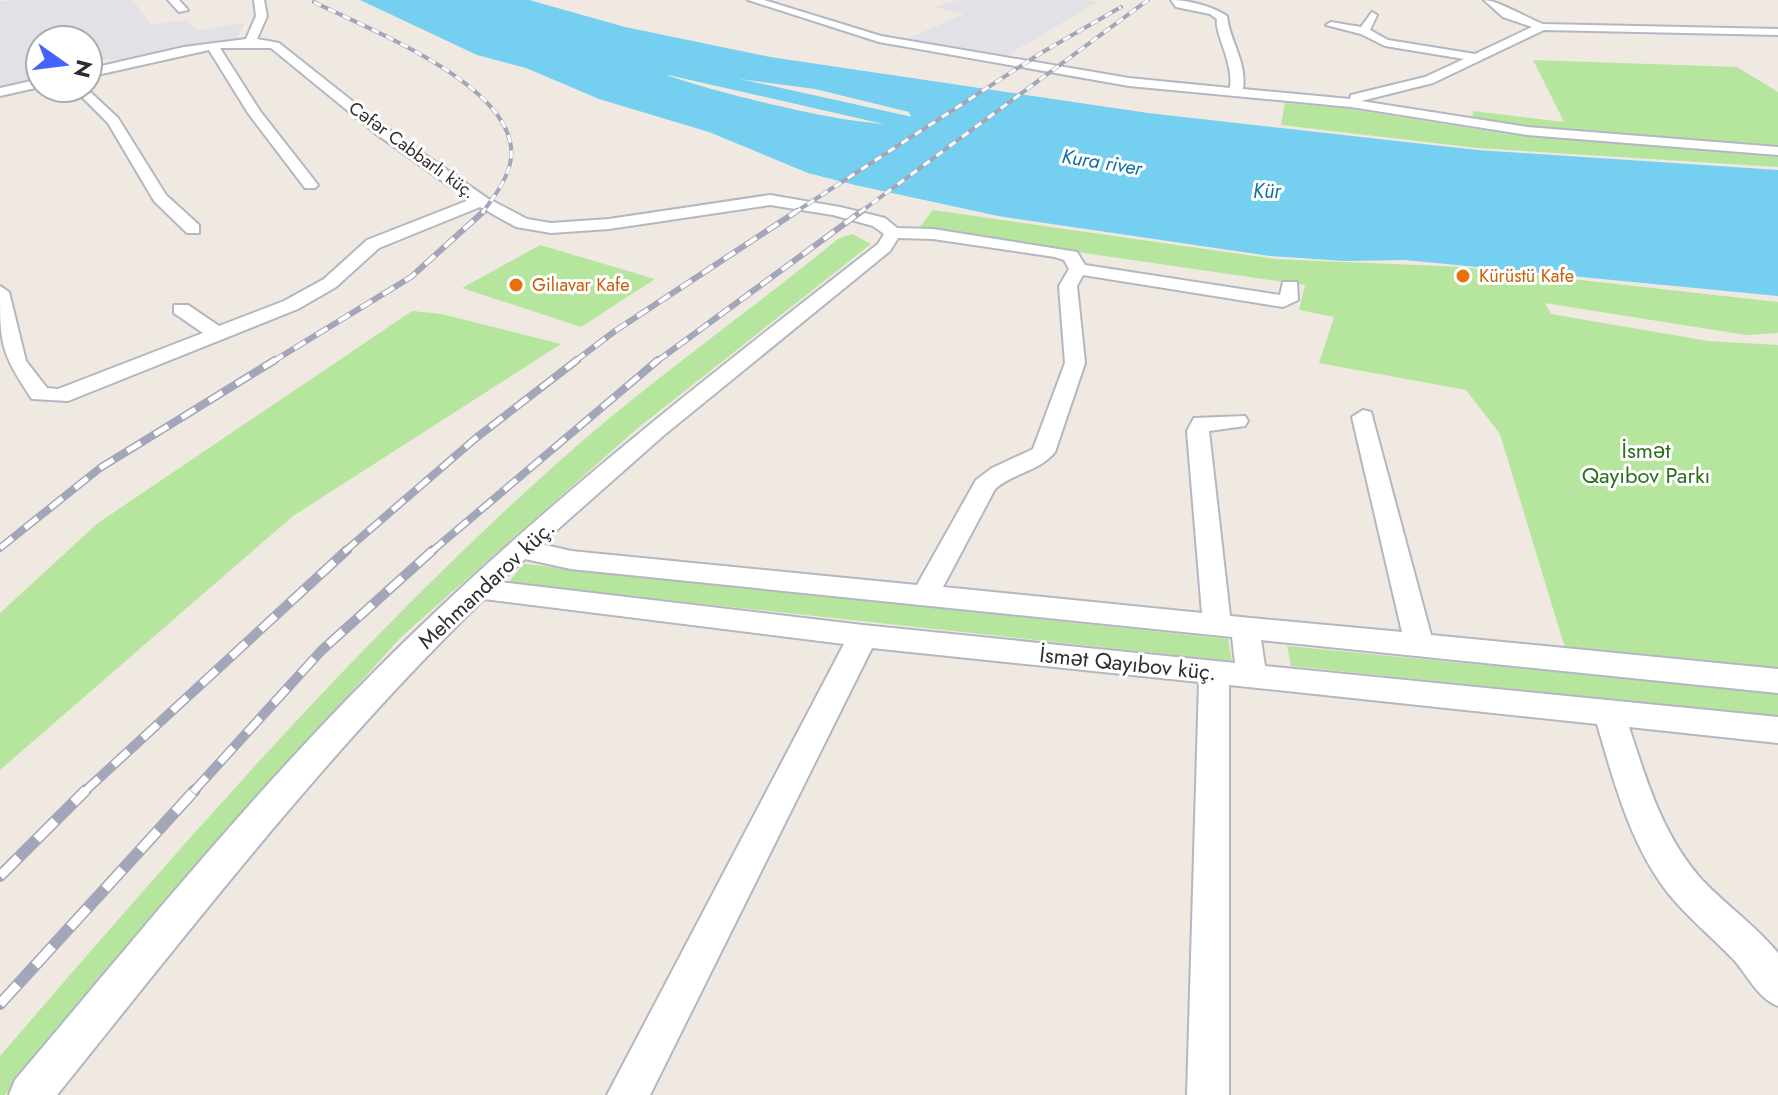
<svg xmlns="http://www.w3.org/2000/svg" width="1778" height="1095" font-family="Jost,sans-serif">
  <style>
    .industrial { fill: #e3e1e8 }
    .green { fill: #b6e59e }
    .water { fill: #75cff0; fill-rule: evenodd }
    .lines { fill: none; stroke-linecap: round; stroke-linejoin: round }
    .river { fill: #75cff0; fill-rule: evenodd }
    .minor-casing { stroke: #b4b7c1; stroke-width: 4 }
    .minor { fill: #fff; fill-rule: evenodd }
    .rail-far4-casing { stroke: #a3a6b8; stroke-width: 4 }
    .rail-far3-casing { stroke: #a3a6b8; stroke-width: 6 }
    .rail-far2-casing { stroke: #a3a6b8; stroke-width: 8 }
    .rail-far1-casing { stroke: #a3a6b8; stroke-width: 10 }
    .rail-casing { stroke: #a3a6b8; stroke-width: 12 }
    .rail-far4 { stroke: #fff; stroke-width: 3; stroke-dasharray: 8; stroke-linecap: butt }
    .rail-far3 { stroke: #fff; stroke-width: 4; stroke-dasharray: 13; stroke-linecap: butt }
    .rail-far2 { stroke: #fff; stroke-width: 5; stroke-dasharray: 16; stroke-linecap: butt }
    .rail-far1 { stroke: #fff; stroke-width: 7; stroke-dasharray: 20; stroke-linecap: butt }
    .rail { stroke: #fff; stroke-width: 9; stroke-dasharray: 26; stroke-linecap: butt }
    .food-dot { fill: #e8710a; stroke: #fff; stroke-width: 3 }
    .labels { text-anchor: middle; stroke-width: 6; stroke-linejoin: round; paint-order: stroke }
    .far-street-label { font-size: 18px; fill: #2e2e2e; stroke: #fff }
    .far-food-label { font-size: 18px; fill: #c56008; stroke: #fff; text-anchor: start }
    .far-water-label { font-size: 20px; font-style: italic; fill: #0d6fa3; stroke: #fff }
    .park-label { font-size: 22px; fill: #2c6e1b; stroke: #fff }
    .street-label { font-size: 22px; fill: #2e2e2e; stroke: #fff }
  </style>
  <rect width="100%" height="100%" fill="#efe9e1"/>
  <!-- industrial -->
  <path class="industrial" d="M12 0H133L151 25 186 20 197 31 245 23 235 41 136 60 108 59 96 62 88 68V40H40V80L0 88V2Z
    M958 0H1086L1097 2 1003 58 905 40 964 14 935 7Z"/>
  <!-- green -->
  <path class="green" d="M1533 60 1737 67 1778 92V146L1536 129 1472 121 1473 111 1564 122Z
    M1285 103 1343 108 1508 134 1778 157V167L1477 148 1281 125Z
    M933 210 1275 259 1462 267 1778 302V333L1746 335 1545 303 1551 314 1708 341 1778 345V670L1565 648 1500 434 1466 390 1319 363 1334 317 1299 310 1305 285 918 229Z
    M852 234 871 244 639 427 401 637 186 876 5 1095H0V1056C176 852 353 646 554 466 644 385 745 315 838 239Z
    M540 245 655 279 581 327 462 288Z
    M412 311 442 314 561 344 293 516 0 770V613L98 523Z
    M524 564 1228 639 1232 661 508 583Z
    M1287 646 1778 693V717L1291 666Z"/>
  <!-- water -->
  <path class="water" d="M360 0H529L625 27 770 57 1148 113 1477 150 1778 170V296L1405 260 1344 261 1270 256 998 216 855 185 808 173 709 132 599 99 526 68 477 55ZM673 70 815 89 909 112 913 121C885 137 703 89 667 75Z"/>
  <g class="lines">
    <!-- river -->
    <path class="river" d="M618 52 967 129 978 136 967 143 611 62 608 58Z"/>
    <!-- minor casing -->
    <g class="minor-casing">
      <path id="minor" d="M168 0H179L188 10 179 12Z
        M254 0H264L267 16 257 39 279 43 385 127 487 198 527 219 551 223 609 219 770 195 840 207 885 218 897 228 933 229 1077 252 1085 265 1280 295 1283 282H1297L1298 300 1283 307 1083 275 1077 286 1085 363 1055 452C1040 471 1013 473 995 489L943 587 1202 613 1187 431 1194 418 1245 416 1248 421 1245 426 1209 431 1230 616 1402 632 1352 417 1363 410 1371 412 1431 635 1778 669V693L1261 640 1265 666 1778 717V743L1629 727C1647 782 1663 837 1703 881 1727 906 1756 926 1778 953V1006C1757 998 1748 975 1733 959 1711 936 1687 917 1668 893 1630 844 1614 782 1597 724L1229 685V1095H1187L1199 682 872 648 650 1095H607L844 644 484 599C327 752 194 925 57 1095H9L15 1080C131 943 244 803 371 675 527 517 703 380 878 244L884 234 873 226 833 215 770 205 609 229 551 233 516 227 480 207 379 248 336 287 298 309 68 401 32 399C0 351 0 344 0 286L9 292 26 361 47 388 58 389 203 333 174 313V305H188L219 326 284 301 324 279 367 240 469 200 375 133 271 48H220L260 111 318 185 315 188H305L248 113 209 50 88 77V69L184 47 246 39 256 16ZM898 238 933 239 1055 257 1064 260 1069 269 1059 286 1065 363 1033 449 992 468 976 480 917 585 571 551 541 544 663 436 890 251ZM525 559 571 569 1232 637 1235 663 863 625 500 582Z
        M748 0H764L881 36 1129 78 1230 88C1234 62 1214 33 1217 19L1210 14 1176 7 1171 0C1187 0 1212 6 1227 16 1229 40 1247 61 1243 89L1350 99 1351 95 1425 77 1464 59 1385 46 1361 34 1326 25 1331 22 1361 27 1372 12 1377 15 1370 30 1388 40 1475 54 1532 27 1503 17 1484 0C1497 0 1527 18 1543 24L1778 29V35L1544 30 1433 83 1361 101 1527 127 1778 147V155L1527 135 1351 107 1129 86 879 42Z
        M40 79V87L0 96V88Z
        M73 88H86L118 118 166 195 199 225V233H187L154 201 108 123Z"/>
    </g>
    <!-- minor -->
    <use href="#minor" class="minor"/>
    <!-- rail-far4 casing -->
    <g class="rail-far4-casing">
      <path id="rail-far4" d="M314 2C367 29 520 86 511 159 508 179 494 197 482 213
        M794 213 1041 53 1121 7
        M859 213 1148 0"/>
    </g>
    <!-- rail-far3 casing -->
    <g class="rail-far3-casing">
      <path id="rail-far3" d="M272 362 411 277 484 211
        M574 362 615 331 797 211
        M656 362 862 211"/>
    </g>
    <!-- rail-far2 casing -->
    <g class="rail-far2-casing">
      <path id="rail-far2" d="M0 548 100 468 275 360
        M344 552 476 438 577 360
        M431 552 658 360"/>
    </g>
    <!-- rail-far1 casing -->
    <g class="rail-far1-casing">
      <path id="rail-far1" d="M84 792 347 550
        M193 792 321 651 433 550"/>
    </g>
    <!-- rail casing -->
    <g class="rail-casing">
      <path id="rail" d="M0 876 86 790
        M0 1004 195 790"/>
    </g>
    <!-- rail-far4 -->
    <use href="#rail-far4" class="rail-far4"/>
    <!-- rail-far3 -->
    <use href="#rail-far3" class="rail-far3"/>
    <!-- rail-far2 -->
    <use href="#rail-far2" class="rail-far2"/>
    <!-- rail-far1 -->
    <use href="#rail-far1" class="rail-far1"/>
    <!-- rail -->
    <use href="#rail" class="rail"/>
  </g>
  <!-- markers -->
  <g class="food-dot">
    <circle cx="1463" cy="276" r="8"/>
    <circle cx="516" cy="285" r="8"/>
  </g>
  <g class="labels">
    <!-- far-street labels -->
    <g class="far-street-label">
      <text transform="translate(412 150) rotate(36)" y="6">Cəfər Cabbarlı küç.</text>
    </g>
    <!-- far-food labels -->
    <g class="far-food-label">
      <text x="1479" y="282">Kürüstü Kafe</text>
      <text x="532" y="291">Gilıavar Kafe</text>
    </g>
    <!-- far-water labels -->
    <g class="far-water-label">
      <text transform="translate(1102 162) rotate(9)" y="7">Kura river</text>
      <text x="1267" y="198">Kür</text>
    </g>
    <!-- park labels -->
    <g class="park-label">
      <text x="1646" y="458">İsmət<tspan x="1646" dy="25">Qayıbov Parkı</tspan></text>
    </g>
    <!-- street labels -->
    <g class="street-label">
      <text transform="translate(486 584) rotate(-43)" y="8">Mehmandarov küç.</text>
      <text transform="translate(1128 663) rotate(6)" y="8">İsmət Qayıbov küç.</text>
    </g>
  </g>
  <!-- north arrow -->
  <g transform="translate(64 64) rotate(104)"><circle r="38" fill="#ffffff" stroke="#ababab" stroke-width="2"/>
  <path d="M0-6L14 30L0 20L-14 30Z" fill="#4264fb"/>
  <text y="-12" font-size="22" font-weight="bold" text-anchor="middle" fill="#2e2e2e">N</text>
  </g>
</svg>
